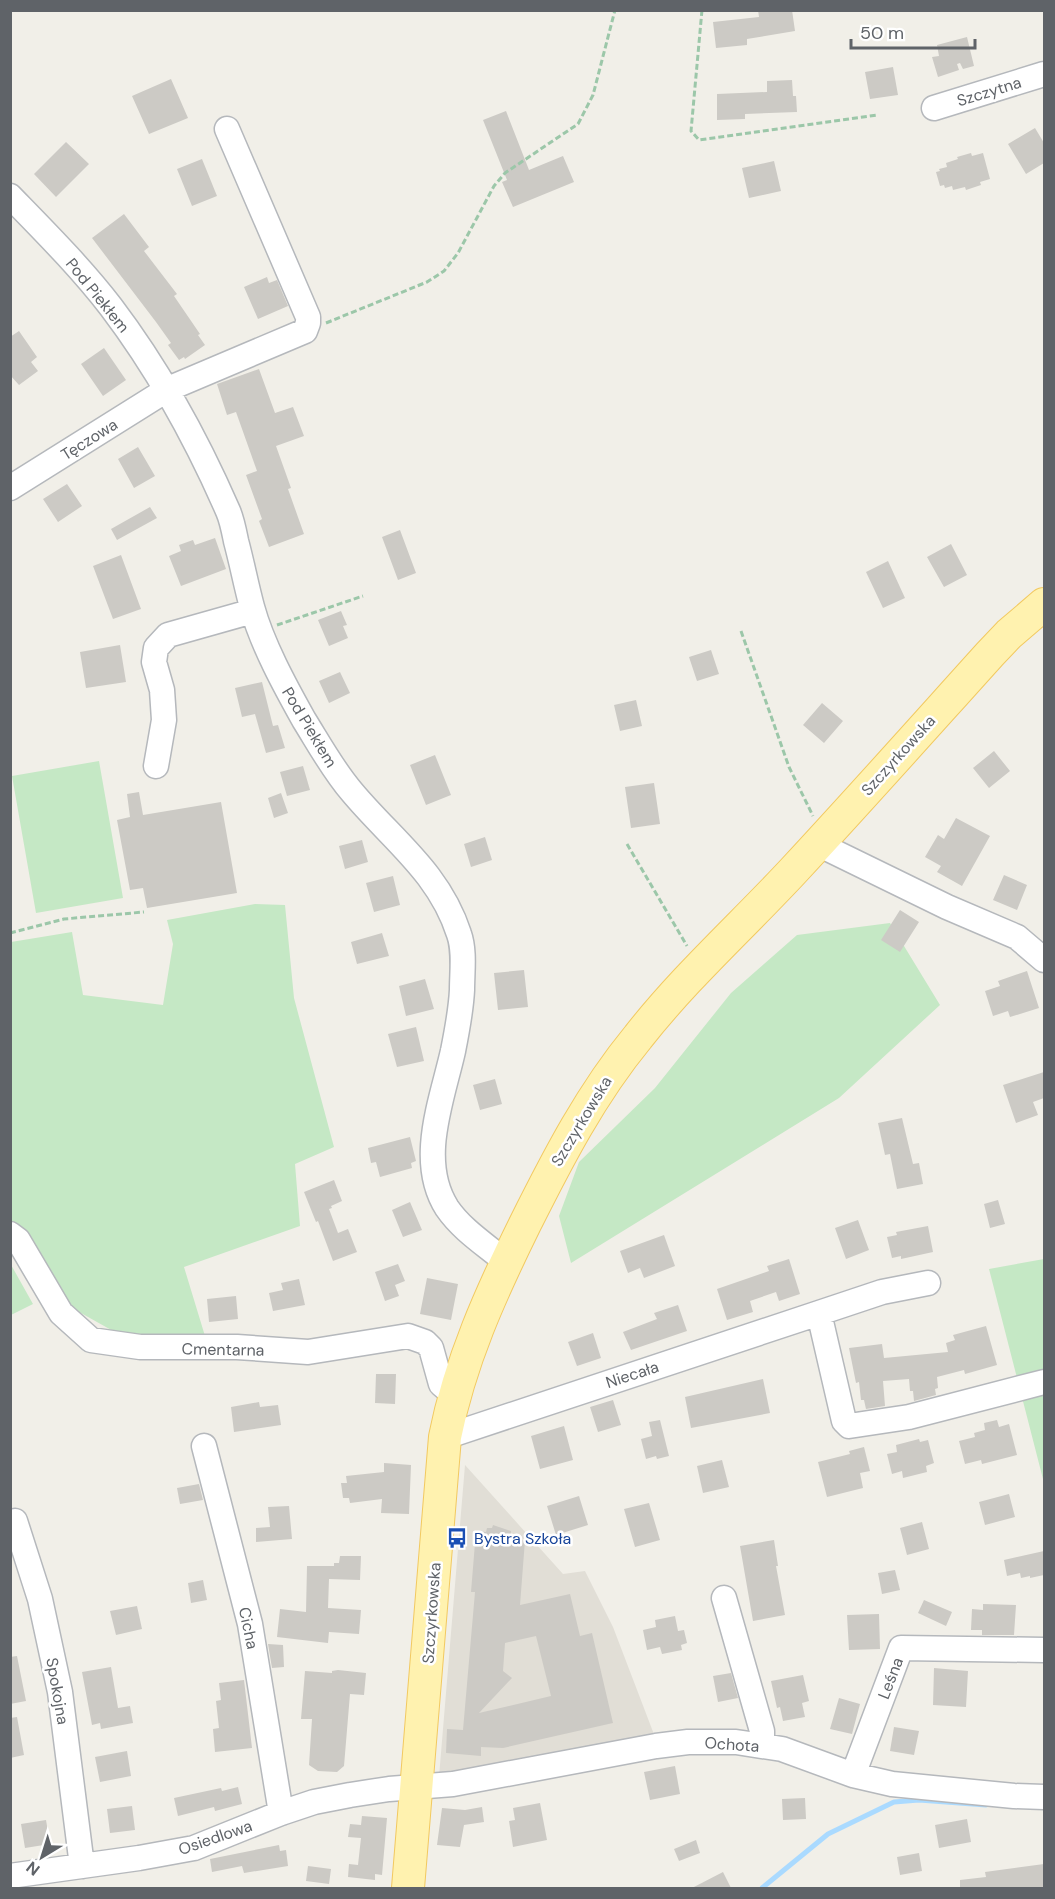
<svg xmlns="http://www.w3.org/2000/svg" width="1055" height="1899" font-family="'DM Sans',sans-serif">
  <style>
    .education { fill: #e1ded6 }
    .green { fill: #c5e8c5 }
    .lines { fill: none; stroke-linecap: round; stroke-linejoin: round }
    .stream { stroke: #aadaff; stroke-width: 5 }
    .building { fill: #cccac5; fill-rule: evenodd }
    .minor-casing { stroke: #b5b8bc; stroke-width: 27 }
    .major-casing { stroke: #f2c960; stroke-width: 34 }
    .path { stroke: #9cc7a9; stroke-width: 3; stroke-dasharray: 6 3; stroke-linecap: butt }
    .minor { stroke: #fff; stroke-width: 24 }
    .major { stroke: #fff2af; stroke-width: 32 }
    .labels { text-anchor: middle; stroke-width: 5; stroke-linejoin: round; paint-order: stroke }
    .street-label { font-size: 16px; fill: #5f6368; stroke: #fff }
    .transit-label { font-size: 16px; fill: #164399; stroke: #fff; text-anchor: start }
  </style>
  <rect width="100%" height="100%" fill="#f1efe8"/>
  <!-- education -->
  <path class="education" d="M465 1465 563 1574 585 1571 613 1627 655 1737 439 1777Z"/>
  <!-- green -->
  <path class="green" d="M99 761 123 898 36 913 12 776Z
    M255 904 285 905 294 998 334 1147 295 1164 300 1226 184 1267 205 1336 158 1339 113 1331 72 1308 11 1223V942L72 932 83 995 163 1005 173 944 167 920Z
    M890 923 940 1005 839 1098 571 1263 559 1216 579 1162 655 1088 731 993 797 935Z
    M1044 1259V1483L989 1269Z
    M10 1263 33 1304 11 1315H10Z"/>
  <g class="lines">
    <!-- stream -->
    <path class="stream" d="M762 1888 828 1834 894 1802 919 1800 986 1805"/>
  </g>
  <!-- building -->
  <path class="building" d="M758 10H792L795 31 747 39V45L716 48 713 22 759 17Z
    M967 37 974 66 963 69 960 63 957 64 959 70 938 77 932 57 939 56 937 45Z
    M893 67 898 95 870 99 865 72Z
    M171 79 188 118 149 134 132 96Z
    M792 80 793 96H796L797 112 745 114V119L717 120V94L767 92V81Z
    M506 111 529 170 563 156 574 182 513 207 502 182 507 180 483 120Z
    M1035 128 1044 143V163L1026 174 1008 144Z
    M66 142 89 164 56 197 34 174Z
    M971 153 972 156 983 153 990 179 980 182 981 185 966 190 965 187 953 190 952 186 945 188 944 185 940 186 936 172 940 171 939 169 947 167 946 163 958 159 957 157Z
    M202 159 217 196 192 206 177 169Z
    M774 161 781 191 749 198 742 168Z
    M124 214 149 247 144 251 177 294 174 296 200 334 198 335 205 345 185 359 184 357 179 360 168 345 171 343 156 322 92 238Z
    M267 277 269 283 277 280 288 306 258 319 244 287Z
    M19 331 37 357 31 362 38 371 19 385 10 375V337Z
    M104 348 126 380 103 396 81 364Z
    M259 369 275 413 293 407 304 436 276 446 291 488 288 489 304 534 269 547 259 521 262 519 246 475 257 471 236 412 227 415 217 384Z
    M138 447 155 476 134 488 118 459Z
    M67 484 82 506 58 522 43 499Z
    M150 507 157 518 117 540 111 529Z
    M400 530 416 573 398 580 382 537Z
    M215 538 226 569 181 586 169 556 181 551 179 545 193 540 195 545Z
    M951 544 967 575 944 587 927 557Z
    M121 555 141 609 113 619 93 566Z
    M888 561 905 598 883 608 866 572Z
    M341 611 347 625 343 626 348 638 329 646 318 620Z
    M120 645 126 682 86 688 80 652Z
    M711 650 719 674 697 681 689 657Z
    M340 672 350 693 329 703 319 681Z
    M262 682 273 726 278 725 285 748 266 753 255 714 242 717 235 688Z
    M636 700 642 726 620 731 614 705Z
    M822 703 843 721 824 743 803 725Z
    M994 751 1010 771 989 788 973 768Z
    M435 755 451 795 426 805 410 765Z
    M303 766 310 790 287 796 280 772Z
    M654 783 660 824 631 828 625 787Z
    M139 792 143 815 221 802 237 893 147 908 143 888 130 890 117 820 130 817 127 794Z
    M281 793 288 813 274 818 268 798Z
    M956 818 990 836 962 886 937 872 941 866 925 857 938 835 944 839Z
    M485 837 492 860 471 867 464 844Z
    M362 840 368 862 345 869 339 846Z
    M1004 875 1027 885 1017 910 993 900Z
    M393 876 400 905 374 912 366 883Z
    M900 910 919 922 900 952 881 940Z
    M382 933 389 956 357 964 351 942Z
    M524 970 528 1007 498 1010 494 973Z
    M1027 971 1039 1008 1010 1017 1008 1011 993 1016 985 991 1000 986 998 981Z
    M425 979 434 1009 406 1016 399 986Z
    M416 1027 424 1061 397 1067 388 1034Z
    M1044 1072V1098L1033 1102 1038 1115 1016 1123 1003 1085Z
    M495 1079 502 1104 480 1110 473 1085Z
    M902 1118 913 1164 919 1163 923 1184 897 1189 890 1154 885 1155 878 1123Z
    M410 1137 416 1161 411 1163 412 1168 380 1177 376 1162 371 1163 368 1148Z
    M334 1180 342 1201 331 1206 332 1208 329 1209 338 1233 348 1229 357 1252 333 1261 318 1221 316 1222 304 1192Z
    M998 1200 1005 1224 990 1228 984 1204Z
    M410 1202 422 1230 403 1237 392 1210Z
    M858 1220 869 1250 846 1259 835 1228Z
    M928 1226 933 1252 901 1259V1256L892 1258 887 1237 897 1235 896 1232Z
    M664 1235 675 1266 644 1278 640 1268 628 1273 620 1251Z
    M789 1259 800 1294 779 1301 776 1292 750 1301 753 1312 727 1320 717 1289 769 1271 767 1266Z
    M398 1264 405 1281 395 1285 399 1296 385 1301 375 1272Z
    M427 1278 458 1284 451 1320 420 1314Z
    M299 1279 305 1305 273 1311 269 1293 283 1290 281 1283Z
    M236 1296 238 1319 209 1322 207 1299Z
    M678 1305 687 1331 631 1350 623 1332 657 1319 654 1313Z
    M986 1326 997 1365 965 1374 964 1370 937 1377 938 1388 935 1389 936 1395 914 1401 913 1391H910L909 1379 883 1381 885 1406 866 1409 864 1400H861L859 1382 856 1383 849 1348 882 1344 884 1358 948 1352 946 1343 955 1340 953 1335Z
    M593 1333 601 1358 577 1366 568 1342Z
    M376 1374H396L395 1404 375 1403Z
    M763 1379 770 1413 691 1428 685 1397Z
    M613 1400 621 1425 598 1432 590 1407Z
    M259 1402 260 1407 278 1405 281 1425 234 1432 231 1407Z
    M660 1420 669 1456 657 1459 656 1456 646 1459 641 1439 652 1436 649 1422Z
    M997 1420 999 1427 1009 1424 1017 1455 982 1464 981 1460 965 1464 959 1441 975 1437 974 1433 985 1430 984 1423Z
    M564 1426 573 1460 540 1469 531 1436Z
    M919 1439 920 1442 928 1440 934 1463 926 1466 927 1472 903 1478 902 1471 892 1474 887 1454 897 1452 896 1445Z
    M864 1447 870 1471 860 1473 863 1488 827 1497 818 1462 850 1454 849 1451Z
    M722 1460 729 1487 703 1493 697 1466Z
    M384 1463 411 1465 409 1514 381 1513 382 1499 350 1503 349 1498H343L341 1483H347L346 1476 384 1472Z
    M199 1484 203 1500 180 1504 177 1488Z
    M1009 1494 1015 1517 985 1525 979 1502Z
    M579 1496 588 1525 556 1535 547 1506Z
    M649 1503 660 1540 635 1547 624 1509Z
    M289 1506 292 1539 256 1542V1528L270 1527 268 1507Z
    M922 1522 929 1549 907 1555 900 1528Z
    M493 1525 511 1531 510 1539 525 1540 520 1605 570 1594 580 1636 592 1633 613 1723 503 1748 481 1747V1756L446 1753 447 1729 463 1730 475 1592H471L476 1531 486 1532 487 1528H492ZM536 1636 551 1696 479 1713 512 1678 503 1671 505 1643Z
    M774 1540 778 1566H776L785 1615 753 1621 740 1546Z
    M1044 1551V1575L1030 1578V1576L1021 1578 1020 1573 1007 1576 1004 1560Z
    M340 1556H361L360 1580 329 1579 328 1608 361 1610 359 1634 329 1632 328 1643 277 1637 280 1609 306 1612 307 1566H334V1563H339Z
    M895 1570 900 1590 882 1594 878 1573Z
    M203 1580 207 1600 191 1603 188 1583Z
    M924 1600 952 1612 946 1626 918 1613Z
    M983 1604 1016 1605 1014 1635H982V1630H971L972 1609 983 1610Z
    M137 1606 142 1629 116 1635 110 1611Z
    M879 1614 880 1649 849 1650 847 1615Z
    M675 1616 678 1631 684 1630 687 1643 681 1645 682 1650 662 1654 660 1647 647 1650 643 1630 656 1627 655 1620Z
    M268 1644 283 1645 284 1667 272 1668Z
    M17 1656 26 1701 10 1704V1657Z
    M111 1667 118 1708 130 1706 133 1723 101 1729 100 1723 92 1725 82 1672Z
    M934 1668 968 1671 966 1707 933 1705Z
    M338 1670 366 1673 364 1695 350 1694 344 1766 337 1772 318 1771 309 1765 312 1719H301L305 1671 332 1673V1671Z
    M731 1673 738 1698 718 1702 713 1676Z
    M803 1675 809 1701 802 1703 805 1717 783 1721 780 1707 777 1708 771 1681Z
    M244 1680 252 1748 215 1752 213 1729 219 1728 216 1701 221 1700 219 1683Z
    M839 1698 860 1704 852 1734 830 1729Z
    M17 1717 24 1755 10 1758V1718Z
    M894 1727 919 1731 914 1755 890 1751Z
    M127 1751 131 1776 100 1782 95 1757Z
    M675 1766 680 1794 650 1800 644 1772Z
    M238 1787 242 1804 215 1811 214 1807 178 1816 174 1798 221 1788 222 1791Z
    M805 1798 806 1819 783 1820 782 1799Z
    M540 1803 547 1840 513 1847 509 1821 515 1820 513 1808Z
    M132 1806 135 1830 110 1833 107 1809Z
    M482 1807 484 1822 464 1825 460 1847 437 1845 442 1808 465 1810Z
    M362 1816 387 1818 382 1875 375 1874V1880L348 1877 349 1864 358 1865 361 1838 348 1837 350 1824 361 1825Z
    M967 1819 971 1842 939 1848 935 1825Z
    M46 1820 50 1844 25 1848 21 1824Z
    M696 1840 700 1853 679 1861 674 1849Z
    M279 1845 280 1851 286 1850 288 1866 244 1873 242 1866 212 1872 210 1859Z
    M919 1853 922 1871 900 1875 897 1857Z
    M1044 1864V1888H960V1880L986 1877 985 1872Z
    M308 1866 331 1869 329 1884 306 1881Z
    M723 1872 731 1888H692Z"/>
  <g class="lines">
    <!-- minor casing -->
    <g class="minor-casing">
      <path id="minor" d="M934 108 1044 74
        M10 196C45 232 81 268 111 307 158 369 197 440 228 511 232 520 234 531 236 541 242 563 246 585 252 607 262 644 285 686 304 720 319 744 333 770 352 792 392 840 439 872 459 934 465 951 462 972 462 990 461 1010 457 1031 453 1051 442 1100 417 1161 447 1208 462 1230 486 1245 506 1262
        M10 488 168 389 305 331 308 323V317L227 129
        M156 766 164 720 162 690 154 662 156 648 168 635 253 611
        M818 844 947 907 1017 937 1044 960
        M10 1234 18 1240 61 1313 91 1340 140 1347H237L308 1352 408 1336 425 1342 431 1348 441 1384 454 1395
        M819 1313 882 1292 928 1283
        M445 1437 819 1313 844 1421 849 1426 909 1417 1044 1382
        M204 1446 250 1624 281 1813
        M15 1521 40 1599 60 1692 82 1866
        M724 1598 762 1731V1745
        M853 1775 901 1648 1044 1650
        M10 1876 139 1858 194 1848 281 1813 314 1802 350 1795 389 1789 453 1784 656 1746 688 1742H736L782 1749 853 1775 892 1784 1014 1796 1044 1797"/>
    </g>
    <!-- major casing -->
    <g class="major-casing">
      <path id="major" d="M408 1888 445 1437C460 1361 491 1293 525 1224 558 1158 591 1094 638 1037 685 977 742 926 794 870 860 799 925 726 990 654L1009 634 1044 604"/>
    </g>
    <!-- path -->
    <path class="path" d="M702 10 691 131 699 140 877 115
      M326 323 427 282 444 271 458 253 494 186 505 173 578 124 593 95 615 10
      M277 625 363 596
      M741 631 789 767 813 816
      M627 844 687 946
      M10 933 64 919 144 912"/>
    <!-- minor -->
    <use href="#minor" class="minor"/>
    <!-- major -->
    <use href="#major" class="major"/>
  </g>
  <!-- icons -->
  <defs>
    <g id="bus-bare" transform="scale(1.62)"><path d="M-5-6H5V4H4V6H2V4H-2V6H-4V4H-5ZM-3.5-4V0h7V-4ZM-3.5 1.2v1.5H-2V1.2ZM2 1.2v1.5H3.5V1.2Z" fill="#1a4fb4" stroke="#fff" stroke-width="2.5" paint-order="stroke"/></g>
  </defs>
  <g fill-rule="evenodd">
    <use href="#bus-bare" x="457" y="1538"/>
  </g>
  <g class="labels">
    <!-- street labels -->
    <g class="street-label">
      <text transform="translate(989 91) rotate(-17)" y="6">Szczytna</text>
      <text transform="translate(98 295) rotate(51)" y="6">Pod Piekłem</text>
      <text transform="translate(89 439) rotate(-32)" y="6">Tęczowa</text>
      <text transform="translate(310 727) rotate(59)" y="6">Pod Piekłem</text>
      <text transform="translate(898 755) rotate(-48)" y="6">Szczyrkowska</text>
      <text transform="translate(581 1121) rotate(-59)" y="6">Szczyrkowska</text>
      <text transform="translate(223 1349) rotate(1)" y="6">Cmentarna</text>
      <text transform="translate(632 1374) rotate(-18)" y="6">Niecała</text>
      <text transform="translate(431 1613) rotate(-86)" y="6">Szczyrkowska</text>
      <text transform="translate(249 1628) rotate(78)" y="6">Cicha</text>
      <text transform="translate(890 1678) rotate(-69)" y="6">Leśna</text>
      <text transform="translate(58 1691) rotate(80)" y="6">Spokojna</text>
      <text transform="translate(732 1744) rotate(4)" y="6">Ochota</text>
      <text transform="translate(215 1837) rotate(-19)" y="6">Osiedlowa</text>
    </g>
    <!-- transit labels -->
    <g class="transit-label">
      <text x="474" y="1544">Bystra Szkoła</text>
    </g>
  </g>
  <!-- border -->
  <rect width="1055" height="1899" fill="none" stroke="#5f6368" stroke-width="24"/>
  <!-- north arrow -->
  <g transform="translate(42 1857) rotate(218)" stroke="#ffffff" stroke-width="4.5" paint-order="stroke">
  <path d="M0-4.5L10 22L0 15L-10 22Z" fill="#5f6368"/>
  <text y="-9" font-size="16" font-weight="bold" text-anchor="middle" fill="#5f6368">N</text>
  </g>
  <!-- scale -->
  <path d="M851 39v9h124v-9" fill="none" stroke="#5f6368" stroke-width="3"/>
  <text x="860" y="39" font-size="18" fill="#5f6368" stroke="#ffffff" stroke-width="4.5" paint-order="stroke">50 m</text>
</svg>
